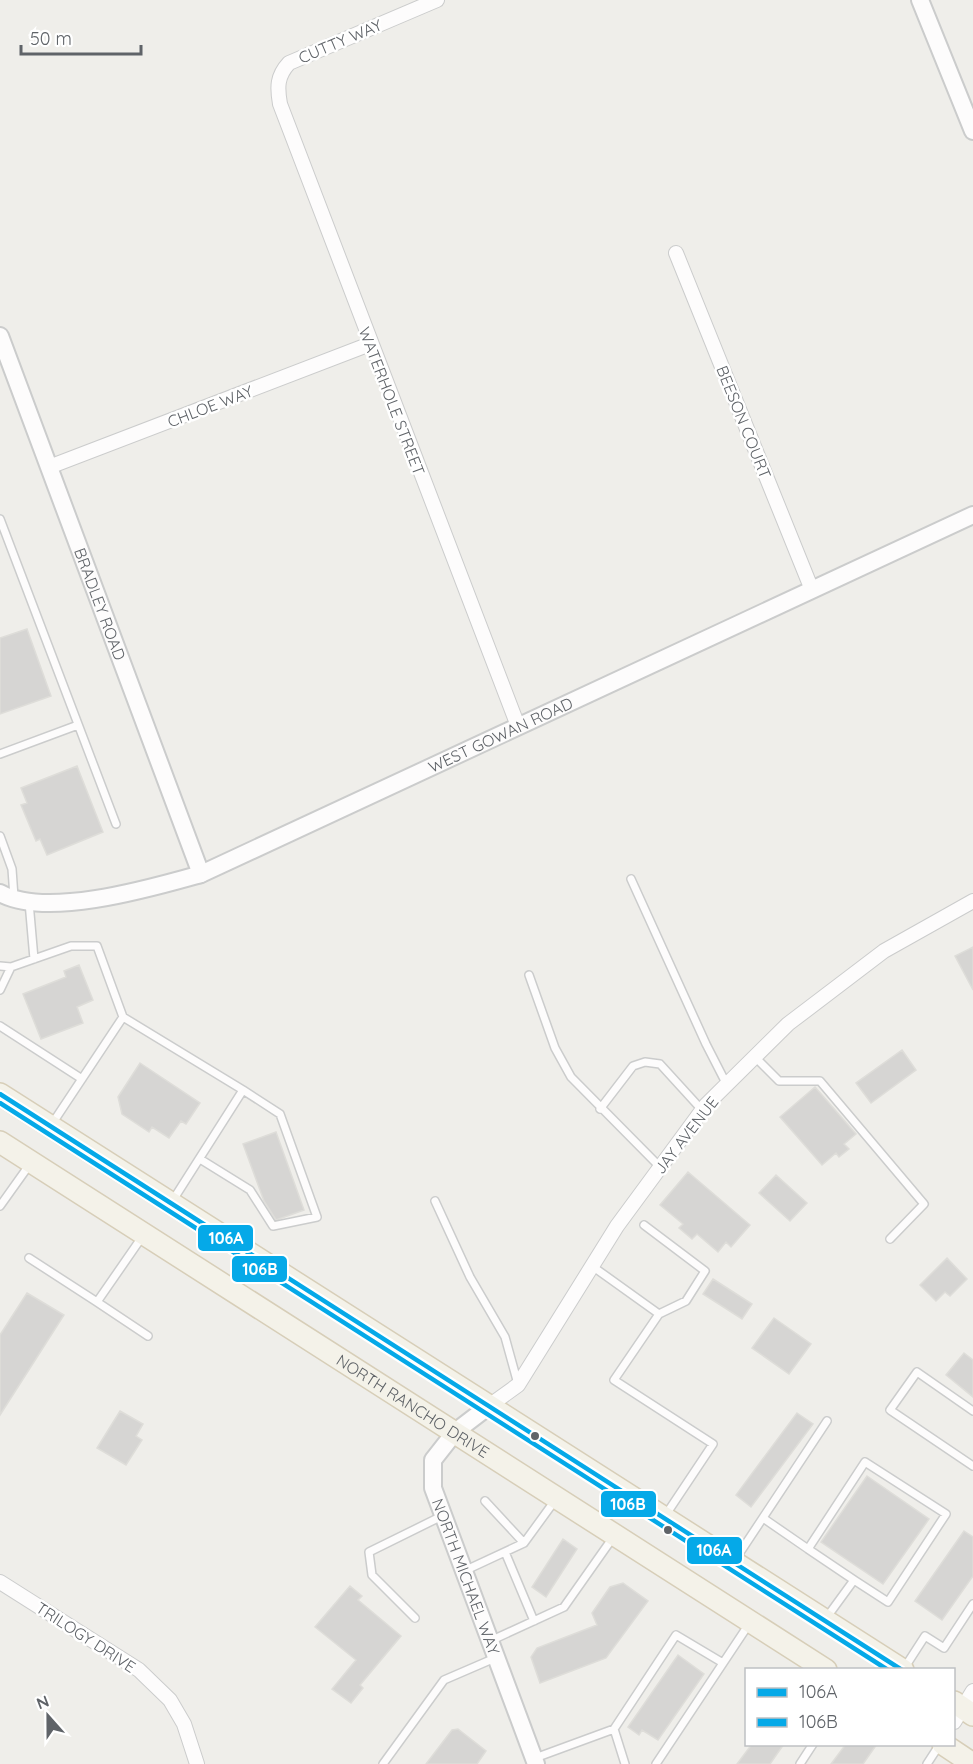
<svg xmlns="http://www.w3.org/2000/svg" width="973" height="1764" font-family="Quicksand,sans-serif">
  <style>
    .building { fill: #d6d5d3; stroke: #deddd9; stroke-width: 1.5 }
    .lines { fill: none; stroke-linecap: round; stroke-linejoin: round }
    .service-casing { stroke: #cbcccc; stroke-width: 10 }
    .minor-casing { stroke: #cbcccc; stroke-width: 16 }
    .tertiary-casing { stroke: #cbcccc; stroke-width: 20 }
    .primary-casing { stroke: #d7ceb8; stroke-width: 24 }
    .service { stroke: #fdfcfc; stroke-width: 7 }
    .minor { stroke: #fdfcfc; stroke-width: 14 }
    .tertiary { stroke: #fdfcfc; stroke-width: 16 }
    .primary { stroke: #f4f2e9; stroke-width: 21 }
    .bus-1-casing { stroke: #fff; stroke-width: 9 }
    .bus-2-casing { stroke: #fff; stroke-width: 9 }
    .bus-1 { stroke: #05a9e8; stroke-width: 4.5 }
    .bus-2 { stroke: #05a9e8; stroke-width: 4.5 }
    .bus-dot { fill: #5f6368; stroke: #fff; stroke-width: 2 }
    .labels { text-anchor: middle; stroke-width: 5; stroke-linejoin: round; paint-order: stroke }
    .street-label { font-size: 16px; fill: #5f6368; stroke: #fff }
    .line-badge { stroke: #fff; stroke-width: 2 }
    .badge-label { font-size: 16px; text-anchor: middle; font-weight: bold; fill: #fff }
  </style>
  <rect width="100%" height="100%" fill="#efeeea"/>
  <!-- building -->
  <path class="building" d="M27 629 51 696 0 714V638Z
    M77 766 103 832 47 855 40 839 36 841 21 805 27 803 21 788Z
    M973 947V990L955 956Z
    M79 965 93 1000 77 1007 83 1023 41 1039 23 994 66 977 64 971Z
    M902 1050 916 1070 871 1103 856 1083Z
    M140 1063 200 1103 186 1124 181 1121 169 1138 152 1127 149 1132 122 1114 118 1097Z
    M815 1087 856 1134 844 1144 849 1149 839 1157 836 1153 822 1165 780 1117Z
    M276 1132 304 1210 276 1220 264 1201 243 1144Z
    M688 1172 750 1225 731 1247 726 1242 718 1252 697 1234 692 1239 679 1228 683 1224 660 1205Z
    M776 1175 807 1203 790 1221 759 1193Z
    M947 1258 967 1279 950 1296 945 1292 936 1301 920 1285Z
    M713 1279 752 1304 742 1319 703 1294Z
    M27 1293 64 1315 0 1415V1335Z
    M774 1318 811 1344 789 1374 752 1348Z
    M964 1353 973 1360V1397L946 1375Z
    M120 1411 143 1424 136 1436 142 1440 126 1465 97 1448Z
    M797 1413 813 1424 751 1507 736 1495Z
    M867 1476 929 1519 883 1584 821 1542Z
    M964 1531 973 1537V1576L942 1620 915 1601Z
    M563 1539 577 1549 546 1597 532 1587Z
    M623 1583 648 1601 606 1658 540 1683 531 1657 537 1648 597 1625 592 1613 610 1587Z
    M350 1586 362 1596 358 1600 401 1636 360 1685 363 1688 351 1703 332 1689 356 1660 315 1627Z
    M678 1655 704 1674 658 1740 642 1730 639 1735 628 1727Z
    M458 1729 486 1751 477 1764H426L452 1730Z
    M752 1744H784L770 1764H737Z
    M846 1744H877L863 1764H831Z"/>
  <g class="lines">
    <!-- service casing -->
    <g class="service-casing">
      <path id="service" d="M0 519 116 824
        M0 754 78 725
        M0 836 12 869 14 897
        M631 879 706 1044 727 1085
        M29 902 34 959
        M0 966 11 967
        M529 975 555 1048 571 1077 660 1167
        M0 990 11 967 71 946H97L123 1017
        M0 1026 82 1079
        M755 1057 779 1081H820L924 1204 890 1239
        M600 1109 633 1066 645 1062 660 1064 702 1110
        M52 1124 123 1017 243 1090
        M173 1200 243 1090 280 1114 317 1217 273 1226 250 1190 200 1159
        M435 1201 470 1277 505 1337 518 1384
        M0 1206 30 1164
        M644 1225 705 1271 686 1301 659 1314 614 1380 713 1444 665 1516
        M29 1258 97 1302 142 1237
        M592 1266 659 1314
        M97 1302 148 1336
        M973 1411 917 1372 890 1410 973 1466
        M485 1501 524 1543 556 1499
        M763 1518 808 1549 865 1462 946 1514 888 1602 854 1580 827 1617
        M808 1549 854 1580
        M505 1552 534 1621
        M735 1560 827 1421
        M464 1571 524 1543
        M415 1618 372 1575 369 1552 442 1516
        M490 1641 564 1607 614 1536
        M905 1667 925 1636 944 1648 973 1604
        M535 1758 614 1729
        M383 1764 444 1680 495 1658
        M625 1764 614 1729 676 1635 723 1663
        M656 1764 749 1624
        M800 1764 813 1744
        M927 1764 940 1744"/>
    </g>
    <!-- minor casing -->
    <g class="minor-casing">
      <path id="minor" d="M437 0 289 63C277 76 277 87 280 104L518 726
        M676 253 812 590
        M49 467 370 344
        M489 1406 518 1385 617 1226 706 1105 788 1024 884 951 973 901
        M0 1582 139 1670 170 1700 184 1724 197 1764
        M954 1722 973 1691"/>
    </g>
    <!-- tertiary casing -->
    <g class="tertiary-casing">
      <g id="tertiary">
        <path d="M920 0 973 131"/>
        <path id="s1" d="M0 336 201 874"/>
        <path id="s2" d="M0 893C46 919 151 888 201 874L973 515"/>
        <path id="s3" d="M489 1406 455 1432 433 1460V1488L536 1764"/>
      </g>
    </g>
    <!-- primary casing -->
    <g class="primary-casing">
      <g id="primary">
        <path d="M0 1094 903 1670"/>
        <path id="s4" d="M0 1142 826 1670"/>
        <path d="M954 1702 973 1715"/>
        <path d="M943 1744 973 1764"/>
      </g>
    </g>
    <!-- service -->
    <use href="#service" class="service"/>
    <!-- minor -->
    <use href="#minor" class="minor"/>
    <!-- tertiary -->
    <use href="#tertiary" class="tertiary"/>
    <!-- primary -->
    <use href="#primary" class="primary"/>
    <!-- bus-1 casing -->
    <g class="bus-1-casing">
      <path id="bus-1" d="M0 1094 902 1670"/>
    </g>
    <!-- bus-2 casing -->
    <g class="bus-2-casing">
      <path id="bus-2" d="M0 1103 888 1670"/>
    </g>
    <!-- bus-1 -->
    <use href="#bus-1" class="bus-1"/>
    <!-- bus-2 -->
    <use href="#bus-2" class="bus-2"/>
  </g>
  <!-- markers -->
  <g class="bus-dot">
    <circle cx="535" cy="1436" r="5"/>
    <circle cx="668" cy="1530" r="5"/>
  </g>
  <g class="labels">
    <!-- street labels -->
    <g class="street-label">
      <text transform="translate(340 41) rotate(-23)" y="6">CUTTY WAY</text>
      <text transform="translate(392 401) rotate(69)" y="6">WATERHOLE STREET</text>
      <text transform="translate(210 406) rotate(-21)" y="6">CHLOE WAY</text>
      <text transform="translate(744 422) rotate(68)" y="6">BEESON COURT</text>
      <text dy="6" stroke="none"><textPath href="#s1" startOffset="286">BRADLEY ROAD</textPath></text>
      <text dy="6" stroke="none"><textPath href="#s2" startOffset="536">WEST GOWAN ROAD</textPath></text>
      <text transform="translate(686 1135) rotate(-52)" y="6">JAY AVENUE</text>
      <text dy="6" stroke="none"><textPath href="#s4" startOffset="490">NORTH RANCHO DRIVE</textPath></text>
      <text dy="6" stroke="none"><textPath href="#s3" startOffset="201">NORTH MICHAEL WAY</textPath></text>
      <text transform="translate(86 1637) rotate(33)" y="6">TRILOGY DRIVE</text>
    </g>
  </g>
  <g class="line-badge">
    <rect x="197" y="1224" width="57" height="28" rx="6" fill="#05a9e8"/>
    <rect x="231" y="1255" width="57" height="28" rx="6" fill="#05a9e8"/>
    <rect x="600" y="1490" width="57" height="28" rx="6" fill="#05a9e8"/>
    <rect x="686" y="1536" width="57" height="29" rx="6" fill="#05a9e8"/>
  </g>
  <g class="badge-label">
    <text x="226" y="1244">106A</text>
    <text x="260" y="1275">106B</text>
    <text x="628" y="1510">106B</text>
    <text x="714" y="1556">106A</text>
  </g>
  <!-- legend -->
  <rect x="745" y="1668" width="210" height="78" fill="#ffffff" stroke="#bfc1c3" stroke-width="1.5"/>
  <rect x="757" y="1688" width="30" height="9" fill="#05a9e8" stroke="#bfc1c3" stroke-width="1.5"/>
  <text x="799" y="1698" font-size="18" fill="#5f6368">106A</text>
  <rect x="757" y="1718" width="30" height="9" fill="#05a9e8" stroke="#bfc1c3" stroke-width="1.5"/>
  <text x="799" y="1728" font-size="18" fill="#5f6368">106B</text>
  <!-- north arrow -->
  <g transform="translate(48 1716) rotate(339)" stroke="#ffffff" stroke-width="4.5" paint-order="stroke">
  <path d="M0-4.5L10 22L0 15L-10 22Z" fill="#5f6368"/>
  <text y="-9" font-size="16" font-weight="bold" text-anchor="middle" fill="#5f6368">N</text>
  </g>
  <!-- scale -->
  <path d="M21 45v9h120v-9" fill="none" stroke="#5f6368" stroke-width="3"/>
  <text x="30" y="45" font-size="18" fill="#5f6368" stroke="#ffffff" stroke-width="4.5" paint-order="stroke">50 m</text>
</svg>
